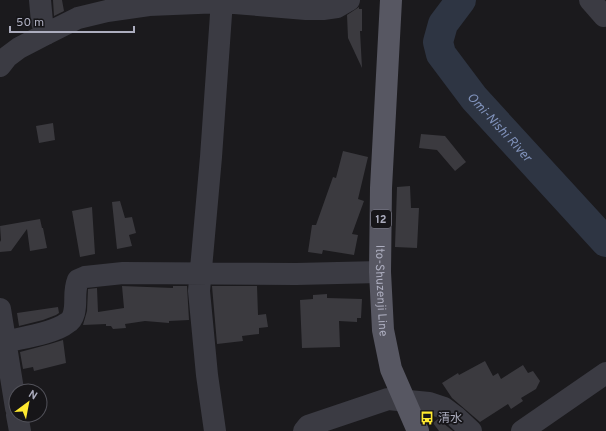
<svg xmlns="http://www.w3.org/2000/svg" width="606" height="431" font-family="Overpass,'Noto Sans JP',sans-serif">
  <style>
    .lines { fill: none; stroke-linecap: round; stroke-linejoin: round }
    .river { stroke: #2e3543; stroke-width: 30 }
    .building { fill: #3b3a3f }
    .minor { stroke: #3b3b43; stroke-width: 22 }
    .major { stroke: #575762; stroke-width: 22 }
    .labels { text-anchor: middle; stroke-width: 3.5; stroke-linejoin: round; paint-order: stroke }
    .shield { fill: #161518; stroke: #7f7f8c; stroke-width: 1 }
    .shield-label { font-size: 11px; font-weight: bold; fill: #acadbe }
    .street-label { font-size: 12px; fill: #acadbe; stroke: #161518 }
    .poi-label { font-size: 12px; fill: #acadbe; stroke: #161518; text-anchor: start }
    .water-label { font-size: 13px; font-style: italic; fill: #8092bb; stroke: #161518 }
  </style>
  <rect width="100%" height="100%" fill="#1b1a1d"/>
  <g class="lines">
    <!-- river -->
    <path class="river" id="s1" d="M461 0 443 24 438 42 441 54 474 98 606 242"/>
  </g>
  <!-- building -->
  <path class="building" d="M53 0H62L64 11 54 16Z
    M359 7V9H362V31H360L362 68 348 38 347 15Z
    M53 123 55 140 39 143 36 126Z
    M421 134 445 136 466 162 455 171 437 150 419 148Z
    M343 151 368 157 358 199 364 201 352 234 358 235 354 255 323 250 322 254 308 252 312 225H316L333 177 336 178Z
    M410 186 411 208H419L417 248 395 247 397 187Z
    M120 201 125 218 132 217 136 233 129 235 132 246 117 249 112 202Z
    M92 207 95 254 80 257 72 211Z
    M40 219 42 228H43L47 248 30 251 27 229 11 251 0 252V242L1 240 0 226Z
    M122 286 173 288V286H187L189 320 169 321V323L145 321 125 324 126 328 113 329 111 326H106V324L83 325 87 311 88 289 97 288 98 312 124 308Z
    M212 286H257L258 315 266 314 268 327 259 328V334L242 336 243 341 217 344Z
    M327 294V298L362 299 361 318H357V322L339 321 340 347 302 348 300 300 313 299V295Z
    M58 307 59 313 56 315 43 320 19 326 17 313Z
    M63 340 66 363 34 371 33 367 23 369 20 352 50 344Z
    M485 361 493 376 498 373 501 379 523 365 528 373 533 371 540 381 536 389 521 398 523 401 511 409 508 404 480 422 452 398 442 383 458 373 459 375Z
    M438 419 453 431H439L433 423Z"/>
  <g class="lines">
    <!-- minor -->
    <path class="minor" d="M40 0 42 22 46 34
      M590 0 604 16
      M0 66 7 57 19 48 46 34 78 18 107 11 149 5 222 2 306 9H323L337 7 349 0
      M0 309 16 408
      M5 342C21 338 55 333 67 323 71 321 73 317 74 313 77 301 73 293 78 280L85 277 123 273 296 274 380 272
      M17 415 20 431
      M215 431 207 375 199 291 211 157 222 0
      M304 431 308 426 388 399 429 403 444 408 456 417 471 431
      M522 431 606 373"/>
    <!-- major -->
    <path class="major" id="s2" d="M391 0 381 188 380 272 383 330 391 369 418 431"/>
  </g>
  <!-- icons -->
  <defs>
    <g id="bus-bare" transform="scale(1.08)"><path d="M-5-6H5V4H4V6H2V4H-2V6H-4V4H-5ZM-3.5-4V0h7V-4ZM-3.5 1.2v1.5H-2V1.2ZM2 1.2v1.5H3.5V1.2Z" fill="#ffea30" stroke="#161518" stroke-width="2.5" paint-order="stroke"/></g>
  </defs>
  <g fill-rule="evenodd">
    <use href="#bus-bare" x="427" y="418"/>
  </g>
  <g class="labels">
    <!-- shield labels -->
    <rect class="shield" x="371" y="210" width="20" height="18" rx="3"/>
    <g class="shield-label">
      <text x="381" y="223">12</text>
    </g>
    <!-- street labels -->
    <g class="street-label">
      <text dy="4" stroke="none"><textPath href="#s2" startOffset="291">Ito-Shuzenji Line</textPath></text>
    </g>
    <!-- poi labels -->
    <g class="poi-label">
      <text x="438" y="422">清水</text>
    </g>
    <!-- water labels -->
    <g class="water-label">
      <text dy="5" stroke="none"><textPath href="#s1" startOffset="155">Omi-Nishi River</textPath></text>
    </g>
  </g>
  <!-- north arrow -->
  <g transform="translate(28 403) rotate(32)"><circle r="19" fill="#161518" stroke="#52525a"/>
  <path d="M0-3L7 15L0 10L-7 15Z" fill="#ffea30"/>
  <text y="-6" font-size="11" font-weight="bold" text-anchor="middle" fill="#acadbe">N</text>
  </g>
  <!-- scale -->
  <path d="M10 26v6h124v-6" fill="none" stroke="#acadbe" stroke-width="2"/>
  <text x="16" y="26" font-size="12" fill="#acadbe" stroke="#161518" stroke-width="3" paint-order="stroke">50 m</text>
</svg>
